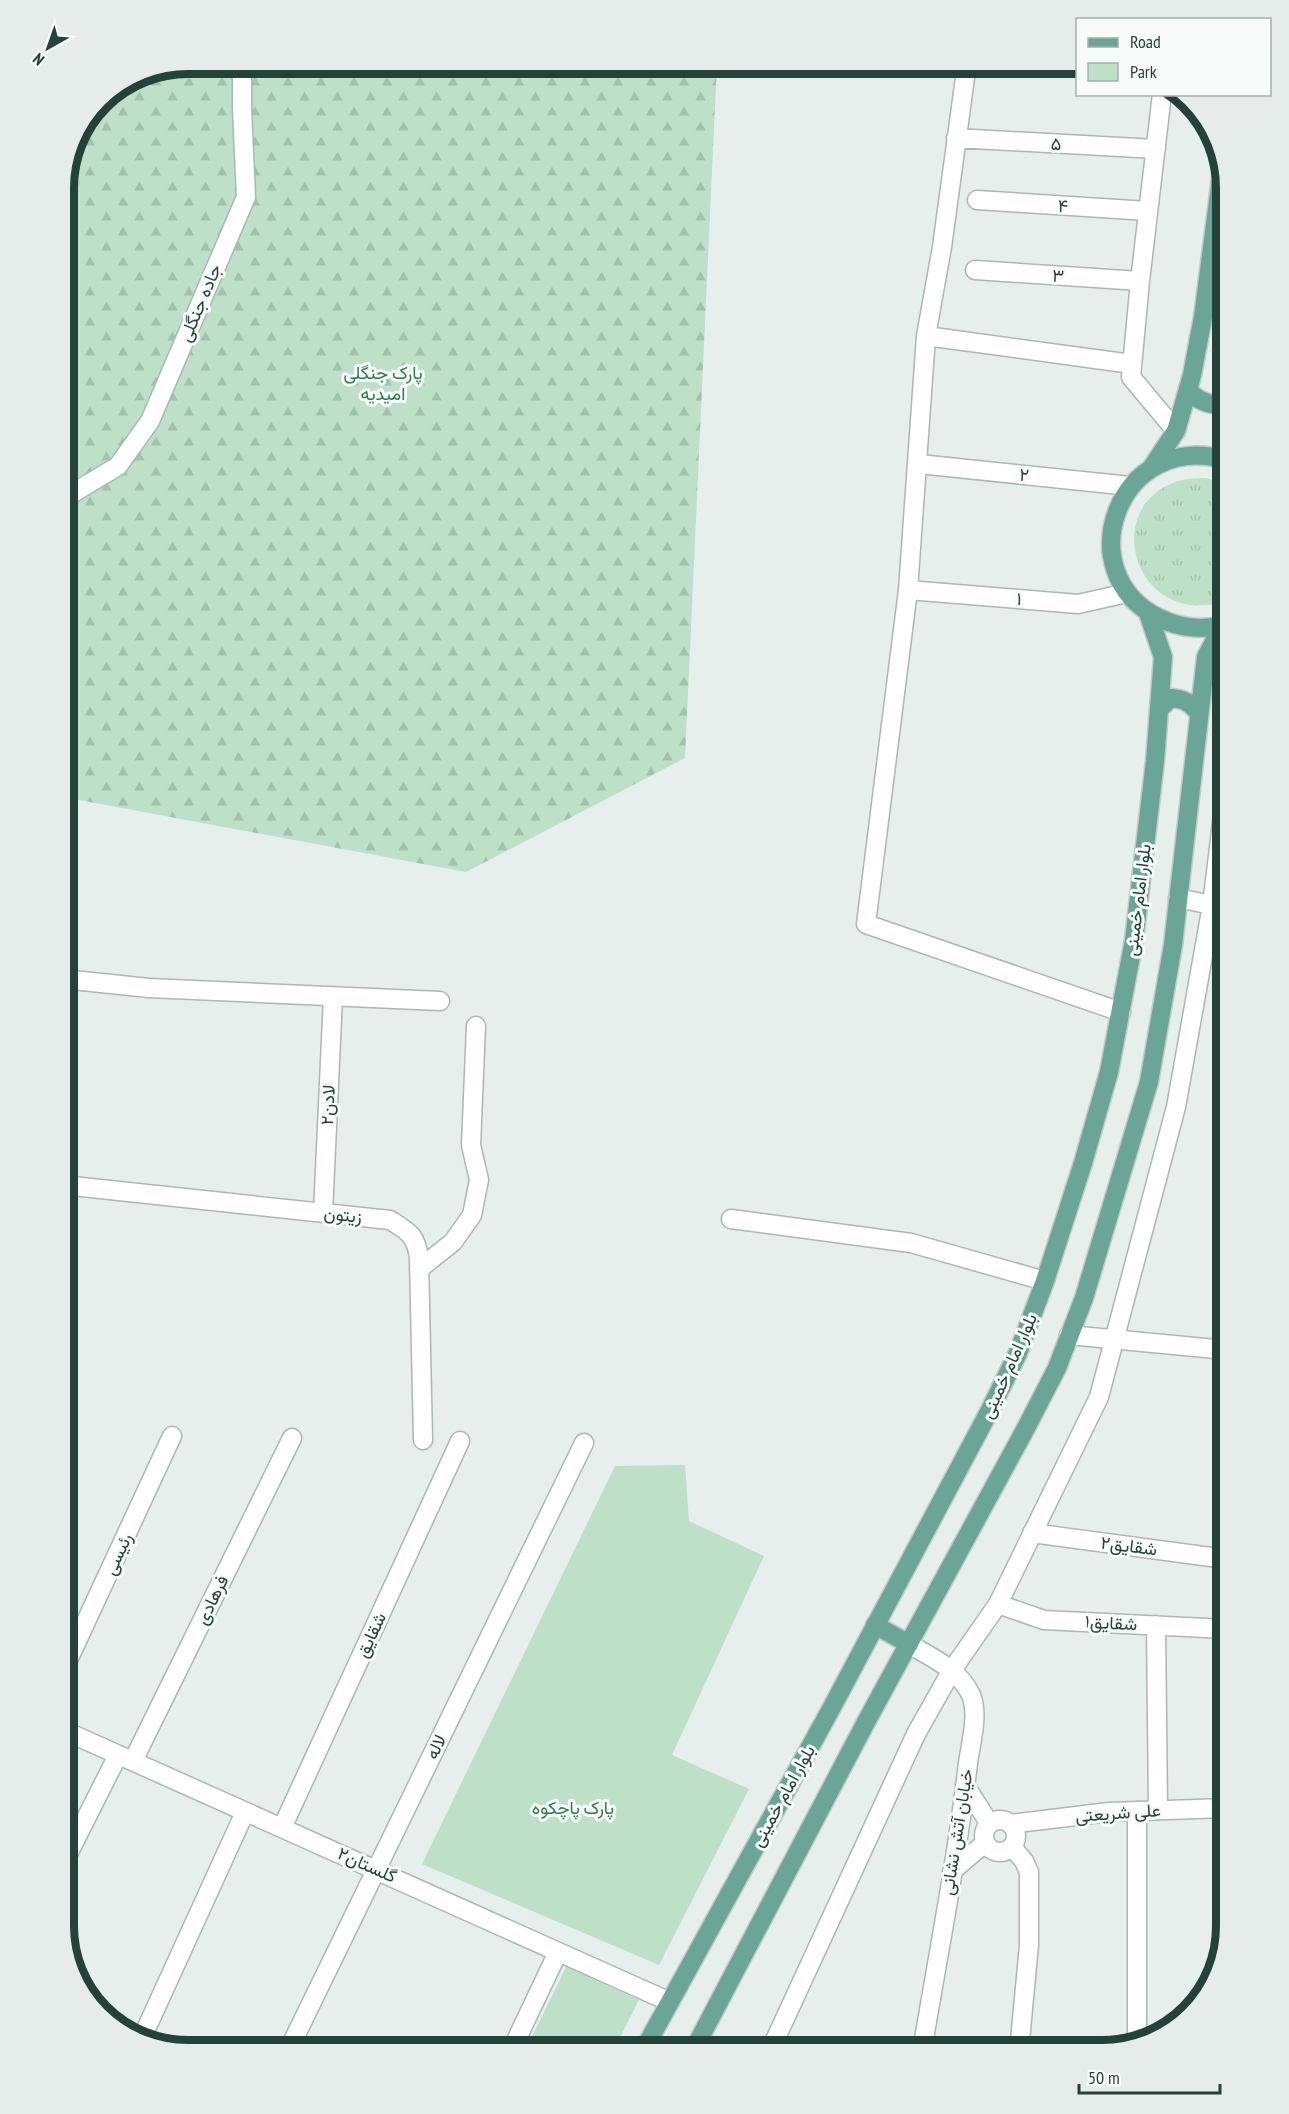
<svg xmlns="http://www.w3.org/2000/svg" width="1289" height="2114" font-family="'PT Sans Narrow',Vazirmatn,sans-serif">
  <style>
    .grass { fill: url(#grass-tufts) }
    .forest { fill: url(#forest-firs) }
    .green { fill: #bfe0c8 }
    .lines { fill: none; stroke-linecap: round; stroke-linejoin: round }
    .street-casing { stroke: #a8b8b2; stroke-width: 21 }
    .secondary-casing { stroke: #a4bbb3; stroke-width: 21 }
    .primary-casing { stroke: #c2cac8; stroke-width: 21 }
    .street { stroke: #fff; stroke-width: 18 }
    .secondary { stroke: #fff; stroke-width: 18 }
    .primary { stroke: #6aa596; stroke-width: 18 }
    .labels { text-anchor: middle; stroke-width: 6; stroke-linejoin: round; paint-order: stroke }
    .street-label { font-size: 18px; fill: #24423a; stroke: #f7fbf9 }
    .park-label { font-size: 18px; fill: #2d7a4b; stroke: #f7fbf9 }
    .rim { fill: none; stroke: #24423a; stroke-width: 8 }
  </style>
  <defs>
    <pattern id="grass-tufts" width="24" height="20" patternUnits="userSpaceOnUse" patternTransform="scale(1.5)"><rect width="24" height="20" fill="#bfe0c8"/><path d="M3 7l-1-3M5 7V3M7 7l1-3M15 17l-1-3M17 17v-4M19 17l1-3" fill="none" stroke="#a4c1ad"/></pattern>
    <pattern id="forest-firs" width="22" height="20" patternUnits="userSpaceOnUse" patternTransform="scale(1.5)"><rect width="22" height="20" fill="#bfe0c8"/><path d="M5 1l3.5 6h-7zM16 11l3.5 6h-7z" fill="#a4c1ad"/></pattern>
  </defs>
  <rect width="100%" height="100%" fill="#e6efeb"/>
  <!-- grass -->
  <path class="grass" d="M1206 478 1226 484V599C1216 605 1202 606 1190 605 1131 597 1112 515 1166 486 1179 479 1192 478 1206 478Z"/>
  <!-- forest -->
  <path class="forest" d="M188 63H717L685 758 466 872 63 797V180L76 133 100 99 140 72Z"/>
  <!-- green -->
  <path class="green" d="M685 1465 689 1521 764 1556 672 1755 749 1789 659 1965 422 1864 615 1466Z
    M566 1967 639 2000 613 2051H525Z"/>
  <g class="lines">
    <!-- street casing -->
    <g class="street-casing">
      <path id="street" d="M967 63 942 247 926 336 908 590 866 924 1121 1012
        M1162 94 1140 281 1131 377 1176 431
        M956 138 1156 149
        M977 200 1148 211
        M975 270 1140 281
        M926 336 1132 364
        M919 464 1130 486
        M908 590 1078 604 1127 593
        M1178 898 1226 908
        M63 979 149 988 440 1001
        M63 1185 390 1220C409 1232 416 1235 419 1258L423 1440
        M323 1213 333 997
        M731 1219 911 1243 1045 1281
        M419 1269 453 1242 472 1215 479 1180 471 1145 476 1026
        M1032 1533 1226 1559
        M998 1604 1044 1620 1226 1629
        M1156 1625 1158 1810
        M63 1671 172 1436
        M63 1730 670 2002
        M133 1761 292 1438
        M282 1828 460 1441
        M1012 1847 1024 1861 1029 1872V1945L1019 2051
        M63 1864 118 1755
        M142 2038 245 1812
        M1137 2043V1811
        M511 2051 558 1952
        M770 2051 916 1734 952 1670 998 1604 1099 1397 1176 1107 1212 905 1226 790"/>
    </g>
    <!-- secondary casing -->
    <g class="secondary-casing">
      <path id="secondary" d="M63 504 73 493 118 466 150 421 246 197 242 109V63
        M1069 1335 1226 1350
        M909 1644C932 1658 959 1669 971 1695 979 1714 971 1742 968 1763 957 1859 938 1955 922 2051
        M965 1785 989 1823
        M984 1836a16 16 0 1 1 32 0a16 16 0 1 1-32 0Z
        M1010 1824 1109 1812 1226 1808
        M952 1871 985 1843
        M288 2051 584 1443"/>
    </g>
    <!-- primary casing -->
    <g class="primary-casing">
      <path id="primary" d="M1188 390C1198 401 1211 407 1226 403
        M1152 467 1176 431 1192 375 1203 317 1222 171
        M1226 624C1204 631 1180 628 1159 618 1067 573 1118 429 1226 460
        M1159 709 1171 698C1185 699 1190 703 1199 713
        M875 1625 909 1644
        M643 2051 831 1709 990 1410 1018 1353 1045 1281 1083 1163 1109 1072 1134 940 1155 761 1163 657 1148 613
        M693 2051 865 1724 1026 1428 1057 1368 1084 1298 1149 1082 1173 945 1206 657 1223 625"/>
    </g>
    <!-- street -->
    <use href="#street" class="street"/>
    <!-- secondary -->
    <use href="#secondary" class="secondary"/>
    <!-- primary -->
    <use href="#primary" class="primary"/>
  </g>
  <g class="labels">
    <!-- street labels -->
    <g class="street-label">
      <text transform="translate(1056 144) rotate(3)" y="6">۵</text>
      <text transform="translate(1063 206) rotate(3)" y="6">۴</text>
      <text transform="translate(1058 276) rotate(4)" y="6">۳</text>
      <text transform="translate(200 303) rotate(-67)" y="6">جاده جنگلی</text>
      <text transform="translate(1024 475) rotate(6)" y="6">۲</text>
      <text transform="translate(1019 599) rotate(5)" y="6">۱</text>
      <text transform="translate(1138 900) rotate(-83)" y="6">بلوار امام خمینی</text>
      <text transform="translate(328 1105) rotate(-87)" y="6">لادن۲</text>
      <text transform="translate(343 1215) rotate(6)" y="6">زیتون</text>
      <text transform="translate(1009 1366) rotate(-66)" y="6">بلوار امام خمینی</text>
      <text transform="translate(1129 1546) rotate(7)" y="6">شقایق۲</text>
      <text transform="translate(118 1554) rotate(-65)" y="6">رئیسی</text>
      <text transform="translate(212 1600) rotate(-64)" y="6">فرهادی</text>
      <text transform="translate(1111 1623) rotate(3)" y="6">شقایق۱</text>
      <text transform="translate(371 1635) rotate(-65)" y="6">شقایق</text>
      <text transform="translate(436 1747) rotate(-64)" y="6">لاله</text>
      <text transform="translate(783 1796) rotate(-61)" y="6">بلوار امام خمینی</text>
      <text transform="translate(1118 1813) rotate(-4)" y="6">علی شریعتی</text>
      <text transform="translate(957 1832) rotate(-81)" y="6">خیابان آتش نشانی</text>
      <text transform="translate(367 1865) rotate(24)" y="6">گلستان۲</text>
    </g>
    <!-- park labels -->
    <g class="park-label">
      <text x="383" y="379">پارک جنگلی<tspan x="383" dy="21">امیدیه</tspan></text>
      <text x="573" y="1814">پارک پاچکوه</text>
    </g>
  </g>
  <!-- crop -->
  <path d="M0 0H1289V2114H0ZM188 74H1102A114 114 0 0 1 1216 188V1926A114 114 0 0 1 1102 2040H188A114 114 0 0 1 74 1926V188A114 114 0 0 1 188 74Z" fill="#e6ecea" fill-rule="evenodd"/>
  <path class="rim" d="M188 74H1102A114 114 0 0 1 1216 188V1926A114 114 0 0 1 1102 2040H188A114 114 0 0 1 74 1926V188A114 114 0 0 1 188 74Z"/>
  <!-- legend -->
  <rect x="1076" y="18" width="195" height="78" fill="#f7fbf9" stroke="#a3b1ad" stroke-width="1.5"/>
  <rect x="1088" y="38" width="30" height="9" fill="#6aa596" stroke="#a3b1ad" stroke-width="1.5"/>
  <text x="1130" y="48" font-size="18" fill="#24423a">Road</text>
  <rect x="1088" y="63" width="30" height="18" fill="#bfe0c8" stroke="#a3b1ad" stroke-width="1.5"/>
  <text x="1130" y="78" font-size="18" fill="#24423a">Park</text>
  <!-- north arrow -->
  <g transform="translate(48 48) rotate(220)" stroke="#f7fbf9" stroke-width="4.5" paint-order="stroke">
  <path d="M0-4.5L10 22L0 15L-10 22Z" fill="#24423a"/>
  <text y="-9" font-size="16" font-weight="bold" text-anchor="middle" fill="#24423a">N</text>
  </g>
  <!-- scale -->
  <path d="M1079 2084v9h141v-9" fill="none" stroke="#24423a" stroke-width="3"/>
  <text x="1088" y="2084" font-size="18" fill="#24423a" stroke="#f7fbf9" stroke-width="4.5" paint-order="stroke">50 m</text>
</svg>
